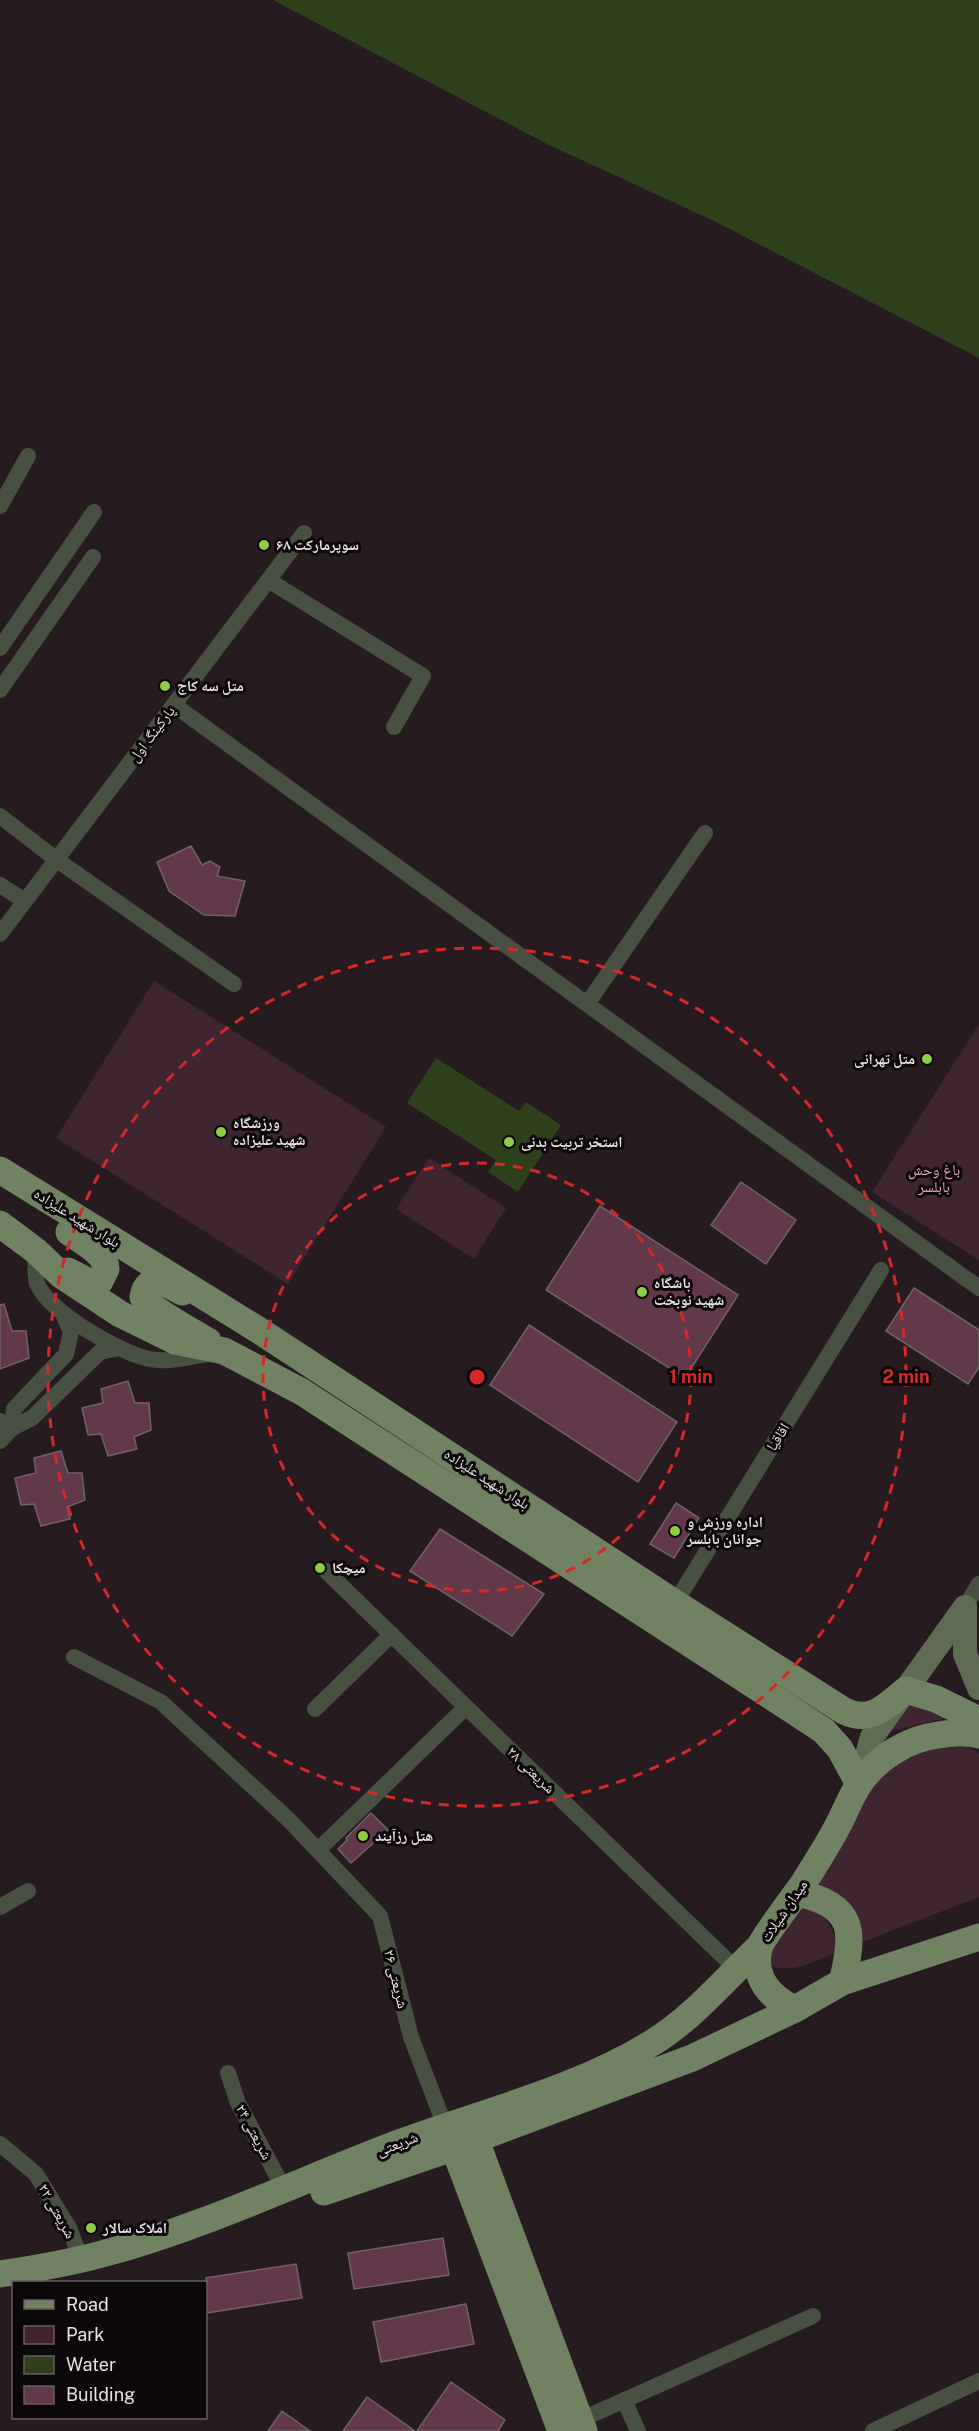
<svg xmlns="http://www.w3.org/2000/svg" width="979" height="2431" font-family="'Public Sans','Noto Naskh Arabic',sans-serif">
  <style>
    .green { fill: #3f2530 }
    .water { fill: #2e401c }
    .building { fill: #62394b; stroke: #6f6267; stroke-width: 1.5 }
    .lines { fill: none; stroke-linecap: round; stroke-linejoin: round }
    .minor { stroke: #485141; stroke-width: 16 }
    .secondary { stroke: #5f6c53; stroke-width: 24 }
    .primary { stroke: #708261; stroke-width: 27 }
    .ring { fill: none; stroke: #d62828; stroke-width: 3; stroke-dasharray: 10 8 }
    .poi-dot { fill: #8dce44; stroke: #0c0809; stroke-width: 2 }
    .labels { text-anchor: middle; stroke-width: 6; stroke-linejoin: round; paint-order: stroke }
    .poi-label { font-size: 15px; font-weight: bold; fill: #e8e0e3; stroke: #0c0809; text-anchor: start }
    .street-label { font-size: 15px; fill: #e8e0e3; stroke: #0c0809 }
    .park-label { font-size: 15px; fill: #f0a8c5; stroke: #0c0809 }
    .centre { fill: #d62828; stroke: #0c0809; stroke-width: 3 }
    .ring-label { font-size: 18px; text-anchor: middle; font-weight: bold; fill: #d62828; stroke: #0c0809; stroke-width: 6; stroke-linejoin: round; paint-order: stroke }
  </style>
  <rect width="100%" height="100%" fill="#261c20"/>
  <!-- green -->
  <path class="green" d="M154 981 386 1127 288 1284 56 1138Z
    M979 1024V1260L872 1192Z
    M429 1158 506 1208 474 1259 396 1209Z
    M907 1701 946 1718 886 1732Z
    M959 1742 979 1753V1897L855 1945 807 1885 871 1784 900 1754Z
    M802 1908 816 1909C827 1920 839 1936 835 1952 816 1962 792 1973 772 1966 765 1941 786 1926 802 1908Z"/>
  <!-- water -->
  <path class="water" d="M273 0H979V358L714 221 549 145Z
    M436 1058 519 1111 526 1102 561 1125 518 1192 488 1172 496 1160 407 1103Z"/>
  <!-- building -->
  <path class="building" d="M191 846 202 865 210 861 220 867 217 876 245 881 235 916 204 915 169 891 157 862Z
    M741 1182 796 1220 766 1264 711 1225Z
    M600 1206 738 1295 685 1378 546 1290Z
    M914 1288 979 1330V1367L968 1384 886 1331Z
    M4 1304 12 1331H26L29 1358 0 1369V1305Z
    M529 1325 677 1422 638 1482 490 1385Z
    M128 1381 135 1403H149L151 1430 134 1437 137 1449 108 1456 101 1434 88 1435 82 1408 103 1403 101 1389Z
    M61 1451 68 1473H82L85 1500 67 1507 70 1519 41 1526 34 1504 21 1505 15 1478 36 1473 34 1458Z
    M676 1503 699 1518 674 1558 650 1544Z
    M440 1529 544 1594 512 1636 410 1571Z
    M371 1813 388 1830 351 1863 338 1849 347 1840 346 1838Z
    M443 2238 449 2275 354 2289 348 2253Z
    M296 2264 302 2298 206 2313V2278Z
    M466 2304 474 2344 381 2362 373 2322Z
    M451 2382 505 2420 498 2431H417Z
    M367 2397 415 2431H343Z
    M282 2411 310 2431H268Z"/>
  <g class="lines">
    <!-- minor -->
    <path class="minor" d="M0 506 28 456
      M268 580 423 676 394 727
      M0 648 94 512
      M0 690 93 557
      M174 705 979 1288
      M0 816 57 860 234 984
      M0 885 25 901
      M0 934 304 533
      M587 1004 705 833
      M36 1251C36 1261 34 1275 37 1283 47 1311 120 1353 149 1359 168 1363 188 1357 208 1354
      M0 1421 12 1428 0 1441
      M12 1428 32 1418 100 1352 119 1348
      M12 1428 14 1409 66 1354 71 1332 63 1314
      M326 1571 736 1969
      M675 1603 881 1270
      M965 1607 979 1584
      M74 1657 161 1702 289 1820 380 1916 411 2037 445 2126
      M315 1709 392 1634
      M318 1850 466 1707
      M0 1907 28 1891
      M228 2073 238 2103 284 2189
      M0 2144 36 2174 69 2228 81 2259
      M624 2400 638 2431
      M580 2420 813 2316
      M873 2431 979 2381"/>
    <!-- secondary -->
    <path class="secondary" d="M965 1607V1654L979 1688
      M859 1784 872 1737 965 1607"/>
    <!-- primary -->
    <path class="primary" d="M0 1170 260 1331 675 1603 844 1711C871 1724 886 1706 906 1690L936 1699 979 1720
      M0 1224 36 1251 61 1275 120 1314 175 1341 224 1351 302 1392 789 1708 824 1731 840 1749 859 1784
      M68 1271 91 1283 100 1281 106 1269C106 1252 82 1242 69 1232
      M182 1292C168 1284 147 1272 143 1297 151 1310 192 1331 208 1341
      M979 1735C965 1731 952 1733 938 1735 907 1739 877 1758 859 1784 850 1798 844 1815 836 1829 826 1848 814 1866 803 1884 794 1897 762 1938 759 1948 752 1977 770 1998 795 2009L842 1982 979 1937
      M797 1893C855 1905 855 1932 842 1982
      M448 2132 561 2431
      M475 2138 584 2431
      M324 2192 455 2147 692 2058 795 2009
      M0 2274C34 2269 69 2263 102 2254 204 2227 301 2180 399 2143 482 2112 576 2090 652 2043 693 2018 724 1980 759 1947"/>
  </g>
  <!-- distance rings -->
  <g class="ring">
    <circle cx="477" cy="1377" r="214"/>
    <circle cx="477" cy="1377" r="429"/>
  </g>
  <!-- markers -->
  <g class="poi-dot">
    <circle cx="264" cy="545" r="6"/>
    <circle cx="165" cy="686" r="6"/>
    <circle cx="927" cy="1059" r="6"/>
    <circle cx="221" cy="1132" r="6"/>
    <circle cx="509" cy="1142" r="6"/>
    <circle cx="642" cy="1292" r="6"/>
    <circle cx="675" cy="1531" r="6"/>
    <circle cx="320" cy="1568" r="6"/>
    <circle cx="363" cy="1836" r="6"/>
    <circle cx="91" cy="2228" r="6"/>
  </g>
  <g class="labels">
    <!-- poi labels -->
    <g class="poi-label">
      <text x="276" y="550">سوپرمارکت ۶۸</text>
      <text x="177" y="691">متل سه کاج</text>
      <text x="915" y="1064" text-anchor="end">متل تهرانی</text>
      <text x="233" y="1128">ورزشگاه<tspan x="233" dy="17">شهید علیزاده</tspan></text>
      <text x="521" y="1147">استخر تربیت بدنی</text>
      <text x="654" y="1288">باشگاه<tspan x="654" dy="17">شهید نوبخت</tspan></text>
      <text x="687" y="1527">اداره ورزش و<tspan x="687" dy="17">جوانان بابلسر</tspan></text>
      <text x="332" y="1573">میچکا</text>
      <text x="375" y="1841">هتل رزآیند</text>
      <text x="103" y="2233">املاک سالار</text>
    </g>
    <!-- street labels -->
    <g class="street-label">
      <text transform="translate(152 734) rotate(-53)" y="5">پارکینگ اول</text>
      <text transform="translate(77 1218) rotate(32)" y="5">بلوار شهید علیزاده</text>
      <text transform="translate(778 1437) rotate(-58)" y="5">اقاقیا</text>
      <text transform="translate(487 1479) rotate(33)" y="5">بلوار شهید علیزاده</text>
      <text transform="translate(531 1770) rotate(44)" y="5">شریعتی ۲۸</text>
      <text transform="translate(784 1911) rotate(-56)" y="5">میدان شیلات</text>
      <text transform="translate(396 1979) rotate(76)" y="5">شریعتی ۲۶</text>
      <text transform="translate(254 2132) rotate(62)" y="5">شریعتی ۲۴</text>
      <text transform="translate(397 2144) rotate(-21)" y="5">شریعتی</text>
      <text transform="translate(57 2211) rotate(61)" y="5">شریعتی ۲۲</text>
    </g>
    <!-- park labels -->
    <g class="park-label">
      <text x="934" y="1175">باغ وحش<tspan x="934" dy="17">بابلسر</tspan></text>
    </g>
  </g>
  <circle cx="477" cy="1377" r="9" class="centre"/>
  <g class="ring-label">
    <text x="691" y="1383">1 min</text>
    <text x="906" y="1383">2 min</text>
  </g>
  <!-- legend -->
  <rect x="12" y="2281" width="195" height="138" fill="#0c0809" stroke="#645e60" stroke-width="1.5"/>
  <rect x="24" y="2300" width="30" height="9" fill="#708261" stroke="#645e60" stroke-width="1.5"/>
  <text x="66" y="2311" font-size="18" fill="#e8e0e3">Road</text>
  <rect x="24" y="2326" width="30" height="18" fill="#3f2530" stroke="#645e60" stroke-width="1.5"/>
  <text x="66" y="2341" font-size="18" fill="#e8e0e3">Park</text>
  <rect x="24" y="2356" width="30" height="18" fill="#2e401c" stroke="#645e60" stroke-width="1.5"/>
  <text x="66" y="2371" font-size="18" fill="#e8e0e3">Water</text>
  <rect x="24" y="2386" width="30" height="18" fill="#62394b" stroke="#645e60" stroke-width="1.5"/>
  <text x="66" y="2401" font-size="18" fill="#e8e0e3">Building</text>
</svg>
